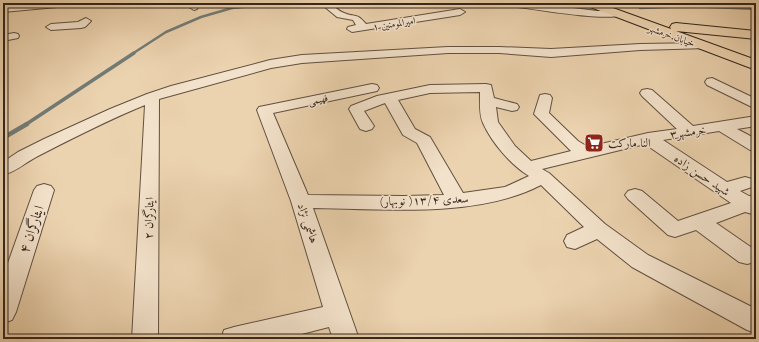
<svg xmlns="http://www.w3.org/2000/svg" width="759" height="342" font-family="'Old Standard TT',Amiri,serif">
  <style>
    .lines { fill: none; stroke-linecap: round; stroke-linejoin: round }
    .stream-far2 { stroke: #727c77; stroke-width: 2.5 }
    .stream-far1 { stroke: #727c77; stroke-width: 3.5 }
    .stream { stroke: #727c77; stroke-width: 4.5 }
    .canal { fill: #9cb6b5; fill-rule: evenodd }
    .minor-casing { stroke: #615040; stroke-width: 2 }
    .major-casing { stroke: #33251b; stroke-width: 2 }
    .minor { fill: #f3e2cb; fill-rule: evenodd }
    .major { fill: #ecd3af; fill-rule: evenodd }
    .labels { text-anchor: middle; stroke-width: 3; stroke-linejoin: round; paint-order: stroke }
    .far-street-label { font-size: 10px; fill: #33251b; stroke: #f3e2cb }
    .street-label { font-size: 12px; fill: #33251b; stroke: #f3e2cb }
    .poi-label { font-size: 12px; fill: #33251b; stroke: #f3e2cb; text-anchor: start }
    .near-street-label { font-size: 14px; fill: #33251b; stroke: #f3e2cb }
  </style>
  <rect width="100%" height="100%" fill="#ecd3af"/>
  <filter id="stains"><feTurbulence type="fractalNoise" baseFrequency=".005" numOctaves="4"/><feColorMatrix values="0 0 0 0 .2 0 0 0 0 .09 0 0 0 0 .02 0 0 0 .5 -.17"/></filter>
  <radialGradient id="worn" r=".72"><stop offset=".6" stop-color="#630" stop-opacity="0"/><stop offset="1" stop-color="#630" stop-opacity=".3"/></radialGradient>
  <g class="lines">
    <!-- stream-far2 -->
    <path class="stream-far2" d="M640 8 689 6 756 9
      M132 54 166 32 201 17 232 8 287 3"/>
    <!-- stream-far1 -->
    <path class="stream-far1" d="M25 125 134 53"/>
    <!-- stream -->
    <path class="stream" d="M3 138 27 124"/>
    <!-- canal -->
    <path class="canal" d="M529 3H555L590 7 594 9 590 11 533 5Z"/>
    <!-- minor casing -->
    <g class="minor-casing">
      <path id="minor" d="M38 3H73L68 6 3 12V6Z
        M191 3H201L197 9 194 10 189 7Z
        M320 3C337 3 332 8 344 13 356 18 356 12 366 24L460 9 465 12 460 15 352 32 347 29 348 27 356 25 353 20 337 17Z
        M506 3H533L597 11H617L622 14C614 23 527 8 511 6Z
        M86 18 91 21 85 27 81 28 51 30 46 27 51 24 78 22Z
        M14 33 18 34 19 36 18 38 3 41V35Z
        M703 43 707 44 709 46 707 48 640 50 551 57 499 53H448L302 63 271 68 159 99 158 339H132L145 105C108 120 73 138 38 156 26 162 16 172 3 175V162L18 152 44 139 110 109 147 94 171 86 270 60 302 55 448 47H499L551 49 640 44Z
        M712 78 756 99V109L707 85 705 82 707 79Z
        M372 84 377 85 379 88 377 91 273 113 308 195 404 196 444 195 417 143 403 135 385 103 364 111 374 126 372 129 366 131 360 129 349 109 351 106 377 96 430 85 486 84 491 85 494 98 517 104 519 107 517 110 512 111 496 107 498 122 515 146 531 161 571 151 534 114 540 95 545 94 550 95 552 98 549 113 578 141 588 147 648 133 677 129 642 96 640 93 642 90 647 89 652 90 693 126 756 116V126L737 129 756 139V151L750 150 719 131 663 140 727 182 745 177 752 179 754 183 752 187 740 191 749 196 756 195V215L745 212 716 223 755 250V262L747 264 739 262 696 230 675 237 668 235 628 199 625 195 628 191 635 189 642 191 678 221 731 203 645 144 542 169 549 173 605 224 648 255 756 309V333L747 330 632 267 597 239 575 249 567 247 564 241 567 235 584 227 541 185C478 218 383 209 313 208L359 339H333L329 327 282 339H221L224 330 234 327 323 307 291 201 257 110 259 107 264 106ZM480 92C480 101 479 115 483 123 492 143 511 165 529 176L505 187 463 193 430 137 415 129 398 100 430 93Z
        M44 184 51 186 54 190 16 312 12 320 3 323V277L34 190 37 186Z"/>
    </g>
    <!-- major casing -->
    <g class="major-casing">
      <path id="major" d="M583 3H599L671 29 670 27 672 24 676 23 756 31V39L676 31 756 60V70L585 5Z"/>
    </g>
    <!-- minor -->
    <use href="#minor" class="minor"/>
    <!-- major -->
    <use href="#major" class="major"/>
  </g>
  <!-- icons -->
  <defs>
    <g id="supermarket-square" transform="scale(1)"><rect x="-9" y="-9" width="18" height="18" rx="4" fill="#8f2418" stroke="#f3e2cb"/><path d="M-6-5.5h2.5l.6 2H6L4.5 2H-2.5L-4.4-4H-6ZM-1.5 3.2a1.3 1.3 0 1 0 .1 0ZM3 3.2a1.3 1.3 0 1 0 .1 0Z" fill="#fff"/></g>
  </defs>
  <g fill-rule="evenodd">
    <use href="#supermarket-square" x="594" y="143"/>
  </g>
  <g class="labels">
    <!-- far-street labels -->
    <g class="far-street-label">
      <text transform="translate(394 23) rotate(-9)" y="4">امیرالمومنین ۱</text>
      <text transform="translate(672 35) rotate(20)" y="4">خیابان خرمشهر</text>
      <text transform="translate(318 99) rotate(-11)" y="4">فهیمی</text>
    </g>
    <!-- street labels -->
    <g class="street-label">
      <text transform="translate(688 132) rotate(-8)" y="4">خرمشهر۳</text>
      <text transform="translate(702 175) rotate(34)" y="4">شهید حسن زاده</text>
      <text transform="translate(424 200) rotate(-2)" y="4">سعدی ۱۳/۴( نوبهار)</text>
      <text transform="translate(149 218) rotate(-88)" y="4">ایثارگران ۲</text>
      <text transform="translate(308 223) rotate(71)" y="4">هاشمی نژاد</text>
    </g>
    <!-- poi labels -->
    <g class="poi-label">
      <text x="608" y="147">النا مارکت</text>
    </g>
    <!-- near-street labels -->
    <g class="near-street-label">
      <text transform="translate(31 229) rotate(-71)" y="5">ایثارگران ۴</text>
    </g>
  </g>
  <!-- margin -->
  <rect width="759" height="342" fill="none" stroke="#ecd3af" stroke-width="16"/>
  <rect x="4" y="4" width="751" height="334" fill="none" stroke="#33251b" stroke-width="2"/>
  <rect x="8" y="8" width="743" height="326" fill="none" stroke="#33251b"/>
  <rect width="100%" height="100%" filter="url(#stains)"/>
  <rect width="100%" height="100%" fill="url(#worn)"/>
</svg>
